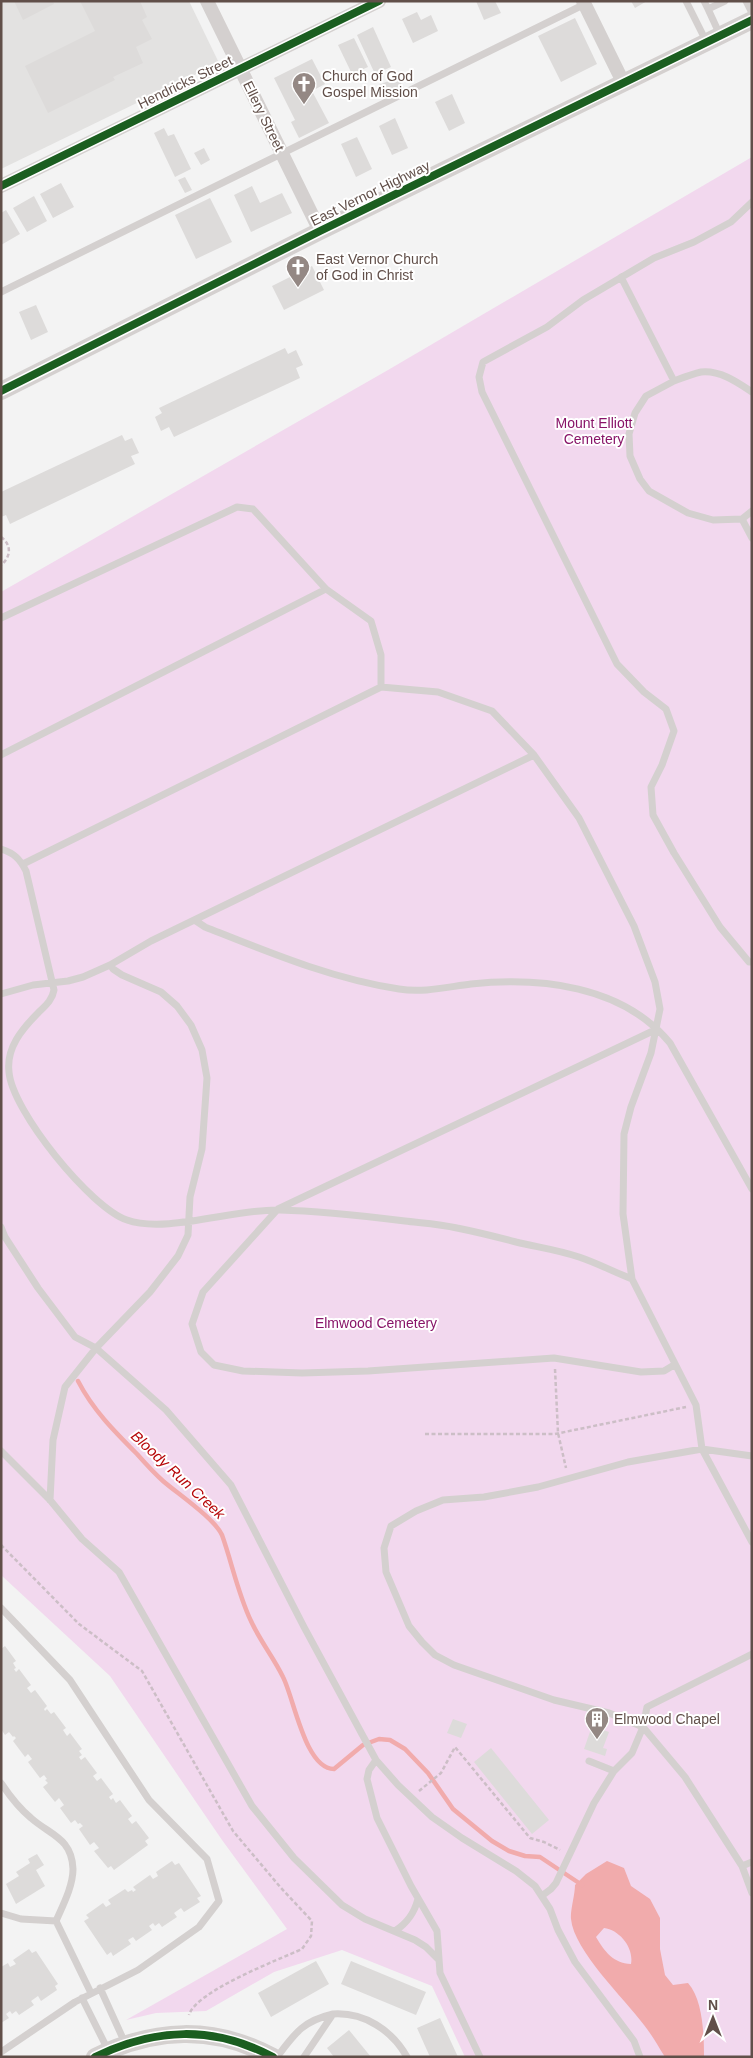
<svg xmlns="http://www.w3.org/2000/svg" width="753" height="2058" font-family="Helvetica,sans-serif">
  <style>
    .education { fill: #e3e2e1 }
    .green { fill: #f2d8ee }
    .water { fill: #f1abac; fill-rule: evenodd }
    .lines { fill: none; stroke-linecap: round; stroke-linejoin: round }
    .stream { stroke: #f1abac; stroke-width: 4.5 }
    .building { fill: #dddbda }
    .path { stroke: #ccbec6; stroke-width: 2.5; stroke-dasharray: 4 2.5; stroke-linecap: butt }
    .service { stroke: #d4d0cf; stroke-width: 7 }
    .minor { stroke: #d4d0cf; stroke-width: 14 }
    .tertiary { stroke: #d4d0cf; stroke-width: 18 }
    .cycleway-casing { stroke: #fff; stroke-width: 11 }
    .cycleway { stroke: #1b5e20; stroke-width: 8 }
    .labels { text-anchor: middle; stroke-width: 4; stroke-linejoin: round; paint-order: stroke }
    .poi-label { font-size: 14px; fill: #614f49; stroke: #fff; text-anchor: start }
    .street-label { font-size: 14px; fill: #614f49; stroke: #fff }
    .park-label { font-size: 14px; fill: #881468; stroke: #fff }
    .water-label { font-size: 15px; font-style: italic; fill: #b60608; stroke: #fff }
  </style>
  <rect width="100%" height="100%" fill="#f3f3f3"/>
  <!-- education -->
  <path class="education" d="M1 1H189L219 63 1 169Z"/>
  <!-- green -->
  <path class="green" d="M752 157V2057H465L432 1986 342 1950 274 1972 206 2011 156 2013 126 2020 287 1929 222 1840 110 1676 1 1575V592L388 370Z"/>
  <!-- water -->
  <path class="water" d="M607 1861 624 1868 631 1886 650 1899 660 1918V1949L665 1975 673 1985 688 1983C703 2000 704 2034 704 2057H665C658 2046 652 2035 644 2025 624 1998 574 1951 571 1919 570 1911 575 1895 575 1885L586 1874ZM604 1928C620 1930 634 1948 631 1964 613 1963 605 1952 596 1937Z"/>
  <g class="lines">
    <!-- stream -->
    <path class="stream" d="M78 1381C93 1410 114 1431 137 1454 145 1463 154 1473 163 1481 178 1494 215 1519 222 1535 232 1563 238 1594 251 1621 260 1641 274 1658 283 1677 294 1698 305 1769 334 1769L363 1745 379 1739 390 1740 405 1749 428 1773 453 1809 492 1841 509 1851 525 1856 540 1857 582 1885"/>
  </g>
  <!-- building -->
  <path class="building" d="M14 1H53L54 4 23 20Z
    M80 1H140L147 17 142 20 152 39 136 47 143 63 113 77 115 80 48 113 25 66 95 31Z
    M476 1H495L501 13 484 20Z
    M631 1H647L635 8Z
    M417 12 421 20 431 15 438 31 413 43 402 19Z
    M575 18 597 64 561 82 538 36Z
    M373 27 391 67 375 74 357 35Z
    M354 38 368 67 352 74 338 45Z
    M312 59 325 84 312 91 329 123 299 138 291 122 295 120 274 78Z
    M398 77 404 89 385 97 379 85Z
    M452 94 465 123 449 131 435 102Z
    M395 118 408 148 392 155 379 126Z
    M164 128 168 136 174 134 191 169 175 177 154 133Z
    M357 137 372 169 356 177 341 144Z
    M204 148 210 160 201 165 194 153Z
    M185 177 192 190 185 193 178 180Z
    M61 183 74 207 53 218 40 194Z
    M252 186 260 203 282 193 292 213 251 232 234 195Z
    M34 196 47 221 27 232 13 208Z
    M210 198 232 242 196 259 175 215Z
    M6 210 20 234 1 245V213Z
    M312 266 324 290 284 310 272 286Z
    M36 305 48 332 31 340 19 312Z
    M285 348 288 354 296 350 303 365 296 368 300 378 174 437 169 427 161 431 155 417 162 413 159 408Z
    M122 435 125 441 132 438 139 453 131 456 135 464 10 524 6 515 1 517V492Z
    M5 1646 16 1661 13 1663 16 1668 14 1669 16 1672 19 1669 31 1685 27 1688 31 1693 35 1690 47 1706 44 1709 45 1711 47 1709 51 1714 54 1712 66 1728 63 1730 67 1736 70 1733 82 1749 79 1751 82 1755 79 1757 81 1760 85 1757 97 1773 93 1776 97 1781 101 1778 113 1794 109 1797 111 1800 113 1798 116 1803 120 1800 132 1816 128 1819 132 1824 136 1821 149 1838 145 1841 148 1845 114 1870 111 1866 108 1868 94 1851 99 1848 94 1842 90 1845 79 1829 83 1826 80 1823 78 1824 75 1820 71 1823 60 1808 64 1805 59 1798 55 1802 43 1787 48 1783 45 1780 47 1779 44 1775 40 1778 28 1762 32 1759 28 1754 25 1757 13 1741 16 1738 14 1736 13 1737 9 1732 5 1735 1 1729V1649Z
    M453 1719 467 1724 461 1738 447 1733Z
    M592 1726 609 1732 603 1748 607 1749 605 1756 584 1749Z
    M491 1748 549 1820 532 1834 474 1762Z
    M37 1854 44 1865 36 1870 45 1886 16 1904 6 1884 19 1876 16 1872 30 1863 28 1859Z
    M172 1861 175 1865 179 1863 201 1896 197 1898 200 1902 184 1912 181 1908 174 1913 177 1917 162 1927 159 1923 155 1926 153 1923 149 1926 152 1930 136 1941 133 1937 128 1940 131 1944 113 1956 111 1952 107 1955 84 1921 89 1918 86 1915 103 1903 106 1907 111 1904 108 1900 125 1889 128 1892 132 1890 133 1892 136 1890 133 1887 150 1875 153 1879 158 1876 156 1872Z
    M29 1949 32 1953 36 1951 58 1984 55 1986 57 1990 41 2001 38 1996 31 2001 34 2005 19 2015 16 2011 12 2014 10 2011 6 2014 9 2018 1 2023V1967L8 1963 10 1967 16 1964 13 1960Z
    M316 1961 329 1984 271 2017 258 1993Z
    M351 1961 426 1992 416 2015 341 1984Z
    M440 2018 458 2057H430L417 2028Z
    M349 2030 371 2057H334L327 2048Z"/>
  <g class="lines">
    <!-- path -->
    <path class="path" d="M1 537C12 545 11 557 1 565
      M555 1369 558 1433 566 1468
      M425 1434H555L686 1407
      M1 1545 79 1624 142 1671 233 1831 281 1888 312 1921 311 1936 302 1949C278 1960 196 1991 189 2015
      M419 1791 441 1773 455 1747 530 1838 544 1842 560 1850"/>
    <!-- service -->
    <path class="service" d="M686 1 706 41
      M704 1 708 9 725 1
      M746 1 752 13
      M708 9 720 35
      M752 202 731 222 694 242 654 258 583 300 547 327 483 362 479 377 482 392 617 664 644 692 666 709 674 731 662 765 651 787 653 815 674 853 720 927 749 962H752
      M621 277 674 381 646 396 635 413 629 434 630 456 640 479 649 491 688 513 713 520 742 519 752 538
      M1 292 585 4
      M674 381C682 378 692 374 701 372 720 370 737 382 752 392
      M742 519 752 511
      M1 618 237 507 253 509 326 589 371 621 381 655V687
      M1 755 326 589
      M1 849C14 853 20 859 26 871L54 990C52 1001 45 1006 38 1013 22 1029 6 1048 9 1072 12 1111 91 1208 127 1220 166 1234 237 1208 280 1210 322 1211 364 1216 405 1221 422 1223 440 1224 457 1228 477 1232 497 1237 516 1242 537 1247 559 1250 579 1257 597 1263 614 1272 632 1279L696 1405 702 1449 752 1542
      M23 864 381 687 438 692 492 711 534 755 579 818 634 926 655 982 660 1009 651 1053 631 1107 624 1134 623 1214 632 1279
      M196 921 205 927C268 952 332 979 399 989 423 993 447 987 471 984 540 977 622 985 670 1043L752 1189
      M1 994 33 985 68 981 83 977 110 965 151 941 534 755
      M657 1029 278 1209 203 1292 192 1324 201 1352 214 1365 243 1371 302 1373 368 1371 554 1358 641 1372 664 1371 674 1365
      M1 1227 5 1237 38 1288 75 1337 96 1348 166 1410 231 1485 304 1627 376 1760 398 1785 432 1817 462 1838 516 1871 535 1886 550 1909 558 1930 575 1962 634 2041 640 2057
      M1 1451 50 1500 82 1539 119 1572 252 1806 294 1858 342 1905 365 1919 415 1940 426 1947 438 1959
      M752 1456 702 1449 628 1462 538 1487 484 1497 443 1500 416 1511 391 1526 384 1548 386 1572 409 1626 422 1642 435 1655 454 1665 554 1700 609 1713 643 1727 685 1777 742 1866 752 1893
      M50 1500 53 1440 65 1387 96 1348 150 1292 178 1256 188 1235 190 1197 202 1149 207 1078 202 1050 191 1025 177 1006 161 992 122 975 113 969 110 965
      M1 1608 70 1680 149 1800 207 1859 219 1901 199 1927 138 1970 75 2002 1 2052
      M376 1760 369 1770 367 1779 377 1818 411 1886 437 1931 440 1973 480 2057
      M589 1761 614 1771
      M1 1783C9 1795 20 1809 31 1818 50 1835 72 1838 73 1869 73 1886 63 1905 56 1921L91 1993
      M742 1866 752 1862
      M543 1895 551 1889 556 1883 594 1803 614 1771 632 1753 643 1727 647 1707 752 1654
      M1 1913 21 1919 56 1921
      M395 1931C407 1923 414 1914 418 1899
      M100 1988 125 2043
      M82 1998 108 2050
      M333 2014C364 2012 392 2030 407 2057
      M277 2057C295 2033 303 2021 333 2014L304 2057"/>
    <!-- minor -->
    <path class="minor" d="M207 1 320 231
      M583 1 623 82
      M1 186 379 1"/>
    <!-- tertiary -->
    <path class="tertiary" d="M1 391 320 231 752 20
      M95 2057C155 2028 213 2025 273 2057"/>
    <!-- cycleway casing -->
    <g class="cycleway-casing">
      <path id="cycleway" d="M1 186 379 1
        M1 391 320 231 752 20
        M95 2057C155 2028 213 2025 273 2057"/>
    </g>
    <!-- cycleway -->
    <use href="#cycleway" class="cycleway"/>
  </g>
  <!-- icons -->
  <defs>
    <g id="church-pin" transform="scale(1.25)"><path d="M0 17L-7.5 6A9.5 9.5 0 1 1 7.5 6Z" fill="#948884" stroke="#fff"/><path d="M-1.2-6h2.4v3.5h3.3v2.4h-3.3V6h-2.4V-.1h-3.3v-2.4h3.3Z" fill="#fff"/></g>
    <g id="building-pin" transform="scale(1.25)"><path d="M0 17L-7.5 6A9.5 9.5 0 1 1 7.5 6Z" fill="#948884" stroke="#fff"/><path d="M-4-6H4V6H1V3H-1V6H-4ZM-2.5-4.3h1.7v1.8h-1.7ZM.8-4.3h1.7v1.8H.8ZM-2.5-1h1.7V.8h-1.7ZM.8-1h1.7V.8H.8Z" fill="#fff"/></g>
  </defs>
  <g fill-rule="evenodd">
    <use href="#church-pin" x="304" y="84"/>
    <use href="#church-pin" x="298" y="267"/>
    <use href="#building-pin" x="597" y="1719"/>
  </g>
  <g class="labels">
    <!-- poi labels -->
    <g class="poi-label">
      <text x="322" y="81">Church of God<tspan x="322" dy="16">Gospel Mission</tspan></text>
      <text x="316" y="264">East Vernor Church<tspan x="316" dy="16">of God in Christ</tspan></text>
      <text x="614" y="1724">Elmwood Chapel</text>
    </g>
    <!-- street labels -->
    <g class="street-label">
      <text transform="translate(185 82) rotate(-26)" y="5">Hendricks Street</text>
      <text transform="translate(264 116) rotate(64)" y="5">Ellery Street</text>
      <text transform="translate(370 193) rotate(-26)" y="5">East Vernor Highway</text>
    </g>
    <!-- park labels -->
    <g class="park-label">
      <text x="594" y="428">Mount Elliott<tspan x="594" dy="16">Cemetery</tspan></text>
      <text x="376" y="1328">Elmwood Cemetery</text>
    </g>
    <!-- water labels -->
    <g class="water-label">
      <text transform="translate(178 1475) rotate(43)" y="5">Bloody Run Creek</text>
    </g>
  </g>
  <!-- border -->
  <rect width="753" height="2058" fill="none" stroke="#614f49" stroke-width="5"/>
  <!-- north arrow -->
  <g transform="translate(713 2018)" stroke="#ffffff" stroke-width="4" paint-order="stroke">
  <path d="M0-4L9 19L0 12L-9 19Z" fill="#614f49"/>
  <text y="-8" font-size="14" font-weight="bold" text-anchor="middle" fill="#614f49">N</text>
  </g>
</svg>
